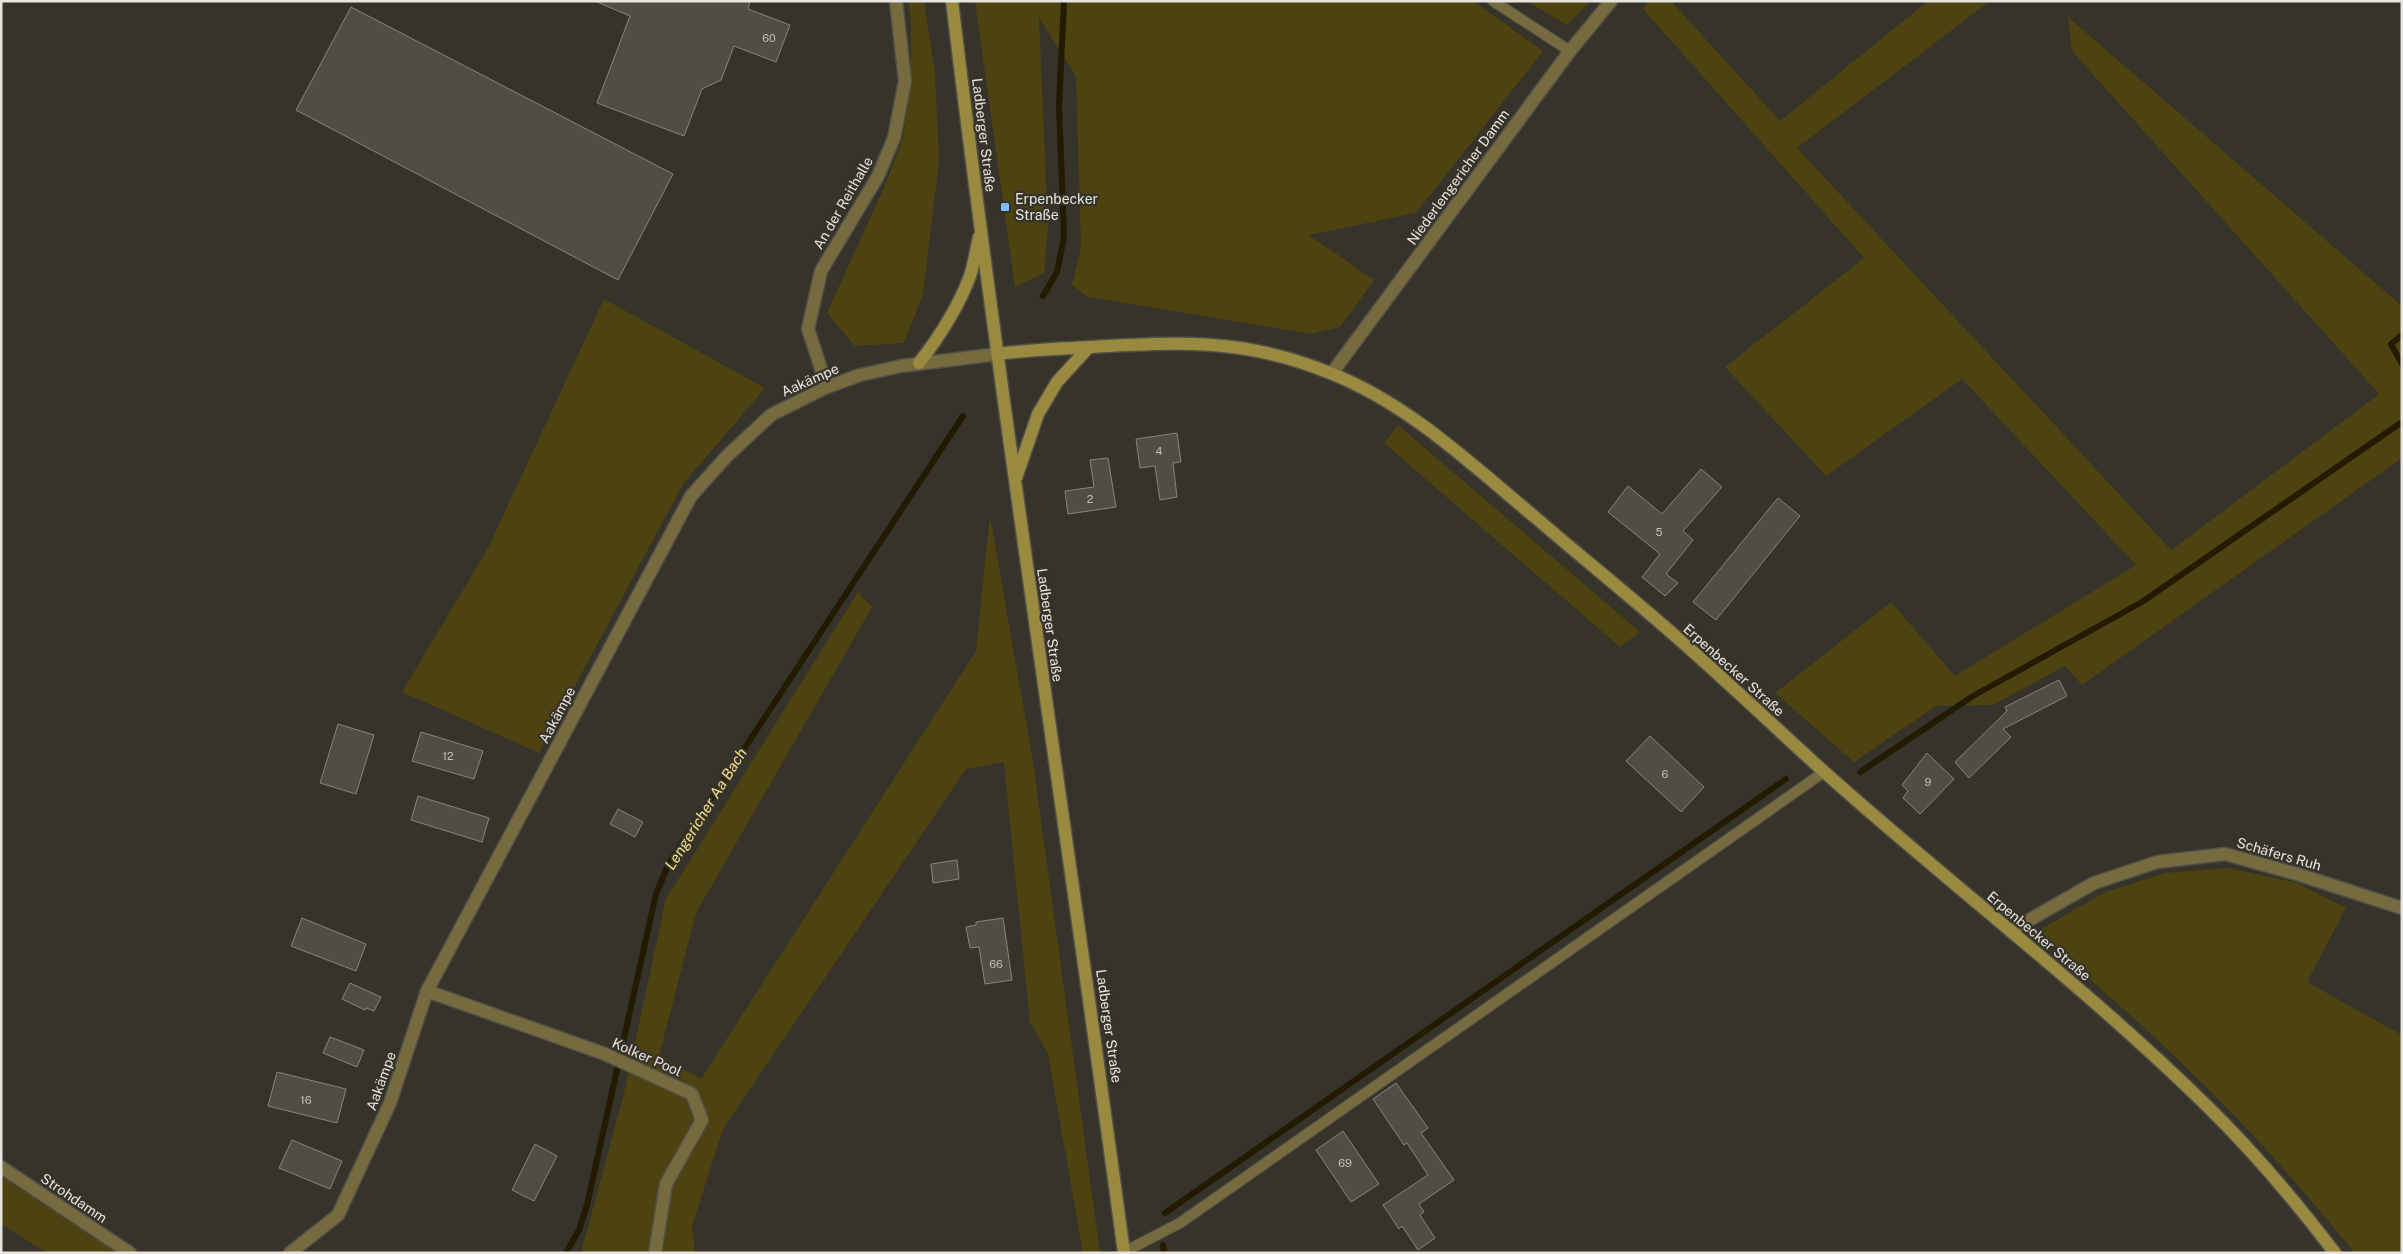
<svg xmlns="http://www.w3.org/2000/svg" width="2403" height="1254" font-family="'Public Sans',sans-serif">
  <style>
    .green { fill: #4d4311 }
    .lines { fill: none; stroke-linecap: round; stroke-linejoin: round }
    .stream { stroke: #221b00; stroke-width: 6 }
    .building { fill: #504d43; stroke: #88857a }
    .lane-casing { stroke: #514f47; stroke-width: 12 }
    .street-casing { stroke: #514f47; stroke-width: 15 }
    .secondary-casing { stroke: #514f47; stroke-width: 15 }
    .lane { stroke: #756b3f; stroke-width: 10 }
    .street { stroke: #756b3f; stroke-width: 12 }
    .secondary { stroke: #9a8a3f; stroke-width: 12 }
    .poi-dot { fill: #7dbef9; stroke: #35332a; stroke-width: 2 }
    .labels { text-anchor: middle; stroke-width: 4.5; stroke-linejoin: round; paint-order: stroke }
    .number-label { font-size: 11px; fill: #c0bfb8 }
    .street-label { font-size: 14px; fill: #e6e5df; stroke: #35332a }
    .poi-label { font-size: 14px; fill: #e6e5df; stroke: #35332a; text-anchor: start }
    .water-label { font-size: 15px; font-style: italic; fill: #f4e087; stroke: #35332a }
  </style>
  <rect width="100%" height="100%" fill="#35332a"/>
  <!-- green -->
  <path class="green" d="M908 1H924L935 74 939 161 923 295 904 343 855 346 827 313 886 183 903 138 911 81V22Z
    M975 1H1473L1543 51 1416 213 1309 235 1374 280 1340 327 1311 334 1088 297 1072 285 1081 247 1076 76 1039 18 1048 230 1044 273 1015 287Z
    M1527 1H1591L1567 25Z
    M1649 1H1671L1780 121 1928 1H1990L1797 148 2171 550 2379 394 2072 51 2068 17 2402 306V458L2082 685 2065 666 1993 705 1936 706 1854 762 1775 693 1891 602 1955 676 2136 565 1962 379 1826 476 1725 367 1864 258 1643 9Z
    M604 299 765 388 683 484 539 753 402 692 487 550Z
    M1398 425 1640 632 1620 647 1384 443Z
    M990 516 1033 762 1100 1253H1083L1048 1054 1030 1022 1004 762 966 769 723 1129 692 1226 695 1253H581L624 1093 666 899 858 592 872 607 696 913 659 1056 701 1079 976 651Z
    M2228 868 2297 883 2346 908 2307 982 2402 1035V1253H2355C2311 1200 2267 1148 2218 1099 2160 1040 2098 986 2036 932L2103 893 2165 873Z
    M1 1176 117 1253H47L1 1224Z"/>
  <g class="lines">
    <!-- stream -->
    <path class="stream" d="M1043 296 1057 272 1064 237 1059 106 1064 1
      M2402 335 2391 344 2402 364
      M1860 772 1973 696 2142 602 2402 422
      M1165 1213 1786 779
      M1163 1245 1164 1253
      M566 1253 579 1230 587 1205 656 894 669 863 963 416"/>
  </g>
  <!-- building -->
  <path class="building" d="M595 1H750L748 9 790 25 776 62 734 46 721 80 702 89 684 136 597 103 630 16Z
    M351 7 673 174 618 280 296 110Z
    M1177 433 1181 462 1173 463 1177 497 1160 500 1155 466 1140 468 1136 439Z
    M1108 458 1116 507 1068 514 1065 491 1094 487 1090 460Z
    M1701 469 1722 487 1683 531 1693 540 1666 574 1678 583 1665 596 1642 577 1660 554 1608 512 1628 486 1662 514Z
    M1778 498 1800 516 1716 620 1693 602Z
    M2059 680 2067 696 2003 729 2011 737 1969 778 1955 762 2007 711 2005 707Z
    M338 724 374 735 356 794 320 783Z
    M421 732 483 751 474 779 412 761Z
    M1650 736 1704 787 1681 812 1626 761Z
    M1927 753 1954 779 1920 814 1903 798 1908 791 1902 785Z
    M418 796 489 818 482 842 411 820Z
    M618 809 643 822 635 837 610 824Z
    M957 860 959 879 933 883 931 864Z
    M302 918 366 944 356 971 291 946Z
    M1003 918 1012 980 985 984 979 947 970 948 966 927 976 925V922Z
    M350 983 381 997 374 1011 366 1008 365 1010 342 999Z
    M330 1037 364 1050 357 1067 323 1053Z
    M277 1072 346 1089 337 1123 268 1106Z
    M1396 1083 1428 1128 1421 1133 1454 1180 1419 1204 1424 1212 1420 1215 1435 1238 1418 1250 1402 1226 1399 1229 1383 1205 1428 1175 1407 1143 1404 1145 1373 1099Z
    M1343 1131 1379 1184 1351 1202 1316 1150Z
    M292 1140 342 1161 330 1189 279 1168Z
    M535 1144 557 1156 534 1201 512 1190Z"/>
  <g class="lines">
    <!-- lane casing -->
    <g class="lane-casing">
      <path id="lane" d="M1493 1 1570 51
        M1124 1252 1180 1223 1824 772"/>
    </g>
    <!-- street casing -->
    <g class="street-casing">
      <path id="street" d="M1332 373 1570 51 1611 1
        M827 387 808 329 821 271 878 176 894 138 905 81 896 1
        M2010 931 2094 883 2157 862 2225 854 2297 874 2402 908
        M427 991 605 1054 692 1094 702 1120 666 1184 655 1253
        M1 1167 130 1253
        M290 1253 338 1215 390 1103 427 991 691 496 727 456 771 415 827 387 860 375 901 366 998 354"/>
    </g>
    <!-- secondary casing -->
    <g class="secondary-casing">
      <path id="secondary" d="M952 1C1002 419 1068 835 1124 1253
        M998 354C1028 350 1059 349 1090 347 1179 342 1245 338 1330 373 1409 404 1472 465 1536 518 1587 562 1640 604 1690 649 1734 688 1777 729 1821 769 1948 883 2086 987 2208 1107 2254 1152 2296 1202 2335 1253
        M919 363C940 336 958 308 970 276 974 264 976 250 979 237
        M1016 478 1038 414 1057 382 1089 347"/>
    </g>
    <!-- lane -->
    <use href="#lane" class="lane"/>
    <!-- street -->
    <use href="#street" class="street"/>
    <!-- secondary -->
    <use href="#secondary" class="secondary"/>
  </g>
  <!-- markers -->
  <rect class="poi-dot" x="1000" y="202" width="10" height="10" rx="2.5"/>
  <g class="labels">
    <!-- number labels -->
    <g class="number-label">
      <text x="769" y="42">60</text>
      <text x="1159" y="455">4</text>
      <text x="1090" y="503">2</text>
      <text x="1659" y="536">5</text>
      <text x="448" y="760">12</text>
      <text x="1665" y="778">6</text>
      <text x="1928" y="786">9</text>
      <text x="996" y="968">66</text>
      <text x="306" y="1104">16</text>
      <text x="1345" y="1167">69</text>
    </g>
    <!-- street labels -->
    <g class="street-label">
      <text transform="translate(984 135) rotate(83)" y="5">Ladberger Straße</text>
      <text transform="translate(1458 177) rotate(-54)" y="5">Niederlengericher Damm</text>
      <text transform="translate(843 203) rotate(-60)" y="5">An der Reithalle</text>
      <text transform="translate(810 380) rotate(-24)" y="5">Aakämpe</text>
      <text transform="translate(1050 625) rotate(82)" y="5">Ladberger Straße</text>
      <text transform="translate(1734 670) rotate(42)" y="5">Erpenbecker Straße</text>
      <text transform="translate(557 715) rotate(-62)" y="5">Aakämpe</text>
      <text transform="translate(2279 854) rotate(16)" y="5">Schäfers Ruh</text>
      <text transform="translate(2039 936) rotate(40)" y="5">Erpenbecker Straße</text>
      <text transform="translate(1109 1026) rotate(82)" y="5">Ladberger Straße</text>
      <text transform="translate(647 1057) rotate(24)" y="5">Kolker Pool</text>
      <text transform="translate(381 1081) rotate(-70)" y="5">Aakämpe</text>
      <text transform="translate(74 1198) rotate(34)" y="5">Strohdamm</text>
    </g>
    <!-- poi labels -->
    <g class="poi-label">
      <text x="1015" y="204">Erpenbecker<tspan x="1015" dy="16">Straße</tspan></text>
    </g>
    <!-- water labels -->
    <g class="water-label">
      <text transform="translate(706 809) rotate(-58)" y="5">Lengericher Aa Bach</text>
    </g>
  </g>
  <!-- border -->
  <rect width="2403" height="1254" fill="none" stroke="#e6e5df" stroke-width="5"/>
</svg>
